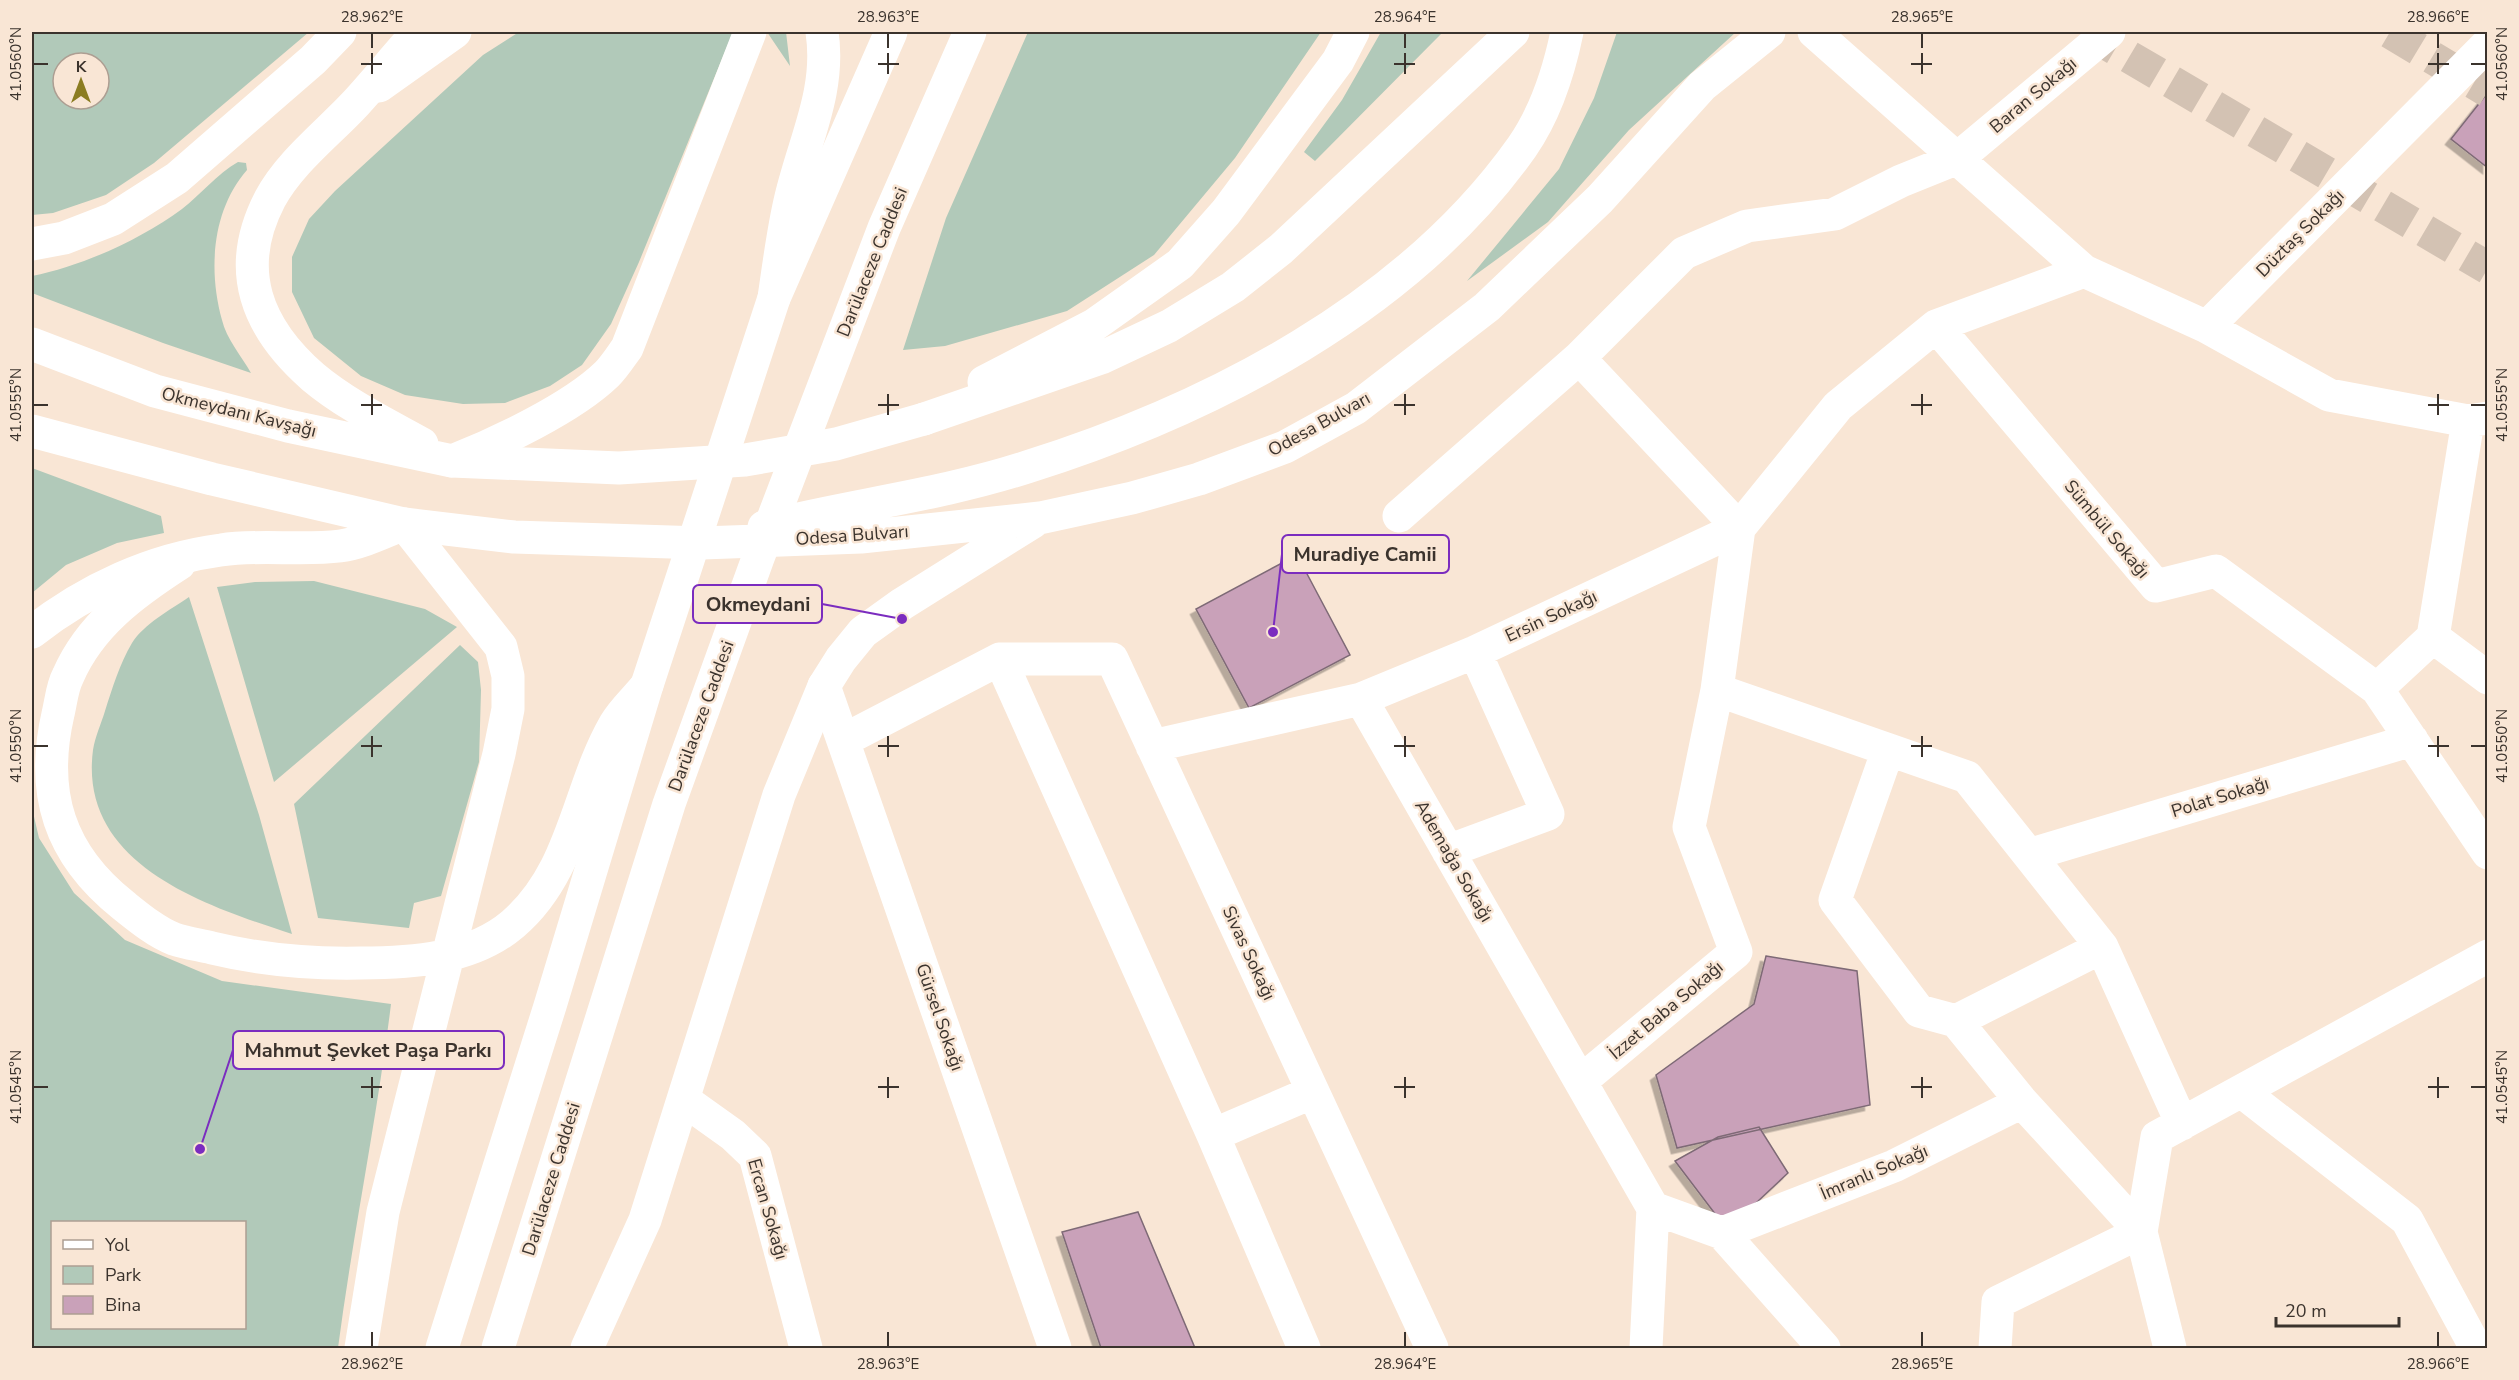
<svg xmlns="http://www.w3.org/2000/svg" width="2519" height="1380" font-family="'Nunito Sans',sans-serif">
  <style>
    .green { fill: #b1c9b9; fill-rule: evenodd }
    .building { fill: #c9a1b9; stroke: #7e6a76; stroke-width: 1.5; filter: url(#shadow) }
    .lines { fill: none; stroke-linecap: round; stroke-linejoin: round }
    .primary-tunnel { stroke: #d3c2b3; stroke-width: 33; stroke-dasharray: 33 16; stroke-linecap: butt }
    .minor { stroke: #fff; stroke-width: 33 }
    .secondary { stroke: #fff; stroke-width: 33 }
    .primary { stroke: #fff; stroke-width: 33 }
    .trunk { stroke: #fff; stroke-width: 33 }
    .ticks { fill: none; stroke: #3b332d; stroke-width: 2 }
    .labels { text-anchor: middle; stroke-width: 5; stroke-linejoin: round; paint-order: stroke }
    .street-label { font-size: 18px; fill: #3b332d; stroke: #f9e6d5 }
    .leader { fill: none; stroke: #7b2cbf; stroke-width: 2 }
    .callout-dot { fill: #7b2cbf; stroke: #f9e6d5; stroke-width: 2 }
    .callout { fill: #f9e6d5; stroke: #7b2cbf; stroke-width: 2 }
    .callout-label { font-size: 20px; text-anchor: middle; font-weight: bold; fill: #3b332d }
    .neatline { fill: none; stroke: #3b332d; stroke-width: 2 }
    .ticks-label { font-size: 15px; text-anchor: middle; fill: #3b332d }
  </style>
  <defs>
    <filter id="shadow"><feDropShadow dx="-5.5" dy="5.5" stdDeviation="0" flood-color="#0004"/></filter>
  </defs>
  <rect width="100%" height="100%" fill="#f9e6d5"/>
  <!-- green -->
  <path class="green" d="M32 32H309L154 163 106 195 53 213 32 215ZM63 63H99V99H63Z
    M519 32H733L639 262 611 324 582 365 550 386 505 403 463 404 405 395 361 376 314 338 292 292V257L309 219 335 191 483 55Z
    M767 32H786L790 66Z
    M1028 32H1321L1235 158 1154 255 1067 311 945 346 903 350 946 218Z
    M1381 32H1443L1315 161 1304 152 1342 100Z
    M1617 32H1736L1629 130 1548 222 1467 281 1559 169 1594 98Z
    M238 162 246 163 247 170C212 210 208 270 222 320 226 338 242 357 251 373L163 343 32 293V276C82 266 140 240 182 209 201 194 217 174 238 162Z
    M32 468 161 516 164 533 117 543 66 565 32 593Z
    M314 581 425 609 457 627 274 782 217 587 255 582Z
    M189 597 259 815 292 934C206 906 78 865 93 750 95 737 101 724 105 711 112 689 120 663 132 643 144 624 170 610 189 597Z
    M460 645 478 662 481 690 479 762 441 896 414 903 409 928 318 918 294 804Z
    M32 808 39 838 74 893 125 940 222 981 391 1004C377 1119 353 1233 338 1348H32ZM52 1222H244V1328H52Z"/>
  <!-- building -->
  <path class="building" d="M2485 96 2488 98V168L2451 139Z
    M1297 555 1350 655 1249 708 1196 609Z
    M1766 956 1857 971 1870 1105 1677 1148 1656 1075 1754 1004Z
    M1759 1127 1788 1173 1756 1203 1722 1223 1675 1161 1718 1137Z
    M1138 1212 1195 1348H1101L1062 1232Z"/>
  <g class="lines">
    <!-- primary-tunnel -->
    <path class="primary-tunnel" d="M2087 32 2488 268
      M2390 32 2488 91"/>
    <!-- minor -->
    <path class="minor" d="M1814 32 2084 271 2207 327 2488 44
      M2084 271 1936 326 1838 406 1739 528 1717 690 1967 777 2102 947 2182 1124
      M1936 326 2156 586 2216 571 2377 689
      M2207 327 2329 395 2468 421
      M2488 418 2468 421 2433 637 2488 678
      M1399 516 1579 358 1684 253 1747 226 1835 214 1901 181 1958 158 2109 32
      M2433 637 2377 689 2488 853
      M1000 659H1112L1432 1348
      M824 686 1055 1348
      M1361 699 1653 1208
      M844 740 1000 659 1213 1135 1304 1348
      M1152 746 1361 699 1475 652 1739 528 1579 358
      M1888 750 1835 900 1919 1011 1956 1021
      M1448 851 1548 814 1475 652
      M2029 855 2412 740
      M2102 947 1956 1021 2022 1102 2141 1232
      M1581 1081 1736 952 1689 827 1717 690
      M2241 1091 2407 1220 2476 1348
      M684 1100 733 1135 755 1156 806 1348
      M1213 1135 1313 1092
      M1653 1208 1722 1233 1824 1348
      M1722 1233 1894 1166 2022 1102
      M1646 1348 1653 1208
      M1995 1348 1998 1302 2141 1232
      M2170 1348 2141 1232 2157 1137 2488 956"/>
    <!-- secondary -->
    <path class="secondary" d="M442 1348 550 1006 647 685 774 298 891 32
      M498 1348 669 804 758 558 884 228 970 32"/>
    <!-- primary -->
    <path class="primary" d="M379 86 455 32
      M774 298C779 264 783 230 791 197 804 141 831 91 822 32
      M984 382 1094 325 1180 264 1226 212 1338 61 1353 32
      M924 419 1101 358 1169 326 1233 287 1281 249 1513 32
      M452 461C498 443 572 408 607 374 615 366 621 356 627 348L750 32
      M764 527C851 505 941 495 1027 467 1211 409 1408 308 1522 147 1545 114 1559 71 1567 32
      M702 543 861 537 1040 518 1132 498 1199 479 1285 447 1356 408 1487 307 1600 199 1702 86 1769 32
      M179 564C134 593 90 625 68 676 62 687 61 702 58 714 40 793 59 854 123 905 138 917 156 932 174 939 186 943 200 945 212 948 262 960 309 964 360 963 412 963 472 959 513 924 574 872 577 790 615 724 623 710 637 698 647 685
      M361 1348 383 1212 499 754 508 709V676L501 647 404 524
      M587 1348 645 1220 779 795 824 686 841 659 863 632 902 604 1033 522"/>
    <!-- trunk -->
    <path class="trunk" d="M418 32C397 55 377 80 355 104 327 134 290 162 270 199 233 270 257 328 313 377 345 404 386 424 422 444
      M32 244 64 238 113 219 177 178 313 60 340 32
      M32 344 155 391 288 426 452 461 619 468 745 460 836 444 924 419
      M32 431 212 479 404 524 514 537 702 543
      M32 632C87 589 152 559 221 550 260 544 301 551 340 546 362 543 384 532 404 524"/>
  </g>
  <!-- ticks -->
  <path class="ticks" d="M372 33V48M888 33V48M1405 33V48M1922 33V48M2438 33V48M372 53V74M888 53V74M1405 53V74M1922 53V74M2438 53V74M33 64H48M361 64H382M878 64H899M1394 64H1415M1911 64H1932M2428 64H2449M2471 64H2486M372 394V415M888 394V415M1405 394V415M1922 394V415M2438 394V415M33 405H48M361 405H382M878 405H899M1394 405H1415M1911 405H1932M2428 405H2449M2471 405H2486M372 736V757M888 736V757M1405 736V757M1922 736V757M2438 736V757M33 746H48M361 746H382M878 746H899M1394 746H1415M1911 746H1932M2428 746H2449M2471 746H2486M372 1077V1098M888 1077V1098M1405 1077V1098M1922 1077V1098M2438 1077V1098M33 1087H48M361 1087H382M878 1087H899M1394 1087H1415M1911 1087H1932M2428 1087H2449M2471 1087H2486M372 1332V1347M888 1332V1347M1405 1332V1347M1922 1332V1347M2438 1332V1347"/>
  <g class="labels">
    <!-- street labels -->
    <g class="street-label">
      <text transform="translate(2033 95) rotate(-40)" y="6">Baran Sokağı</text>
      <text transform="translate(2300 233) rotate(-45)" y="6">Düztaş Sokağı</text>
      <text transform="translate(872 262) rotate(-68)" y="6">Darülaceze Caddesi</text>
      <text transform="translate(239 412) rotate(14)" y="6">Okmeydanı Kavşağı</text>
      <text transform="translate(1319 424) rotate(-29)" y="6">Odesa Bulvarı</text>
      <text transform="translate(2107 529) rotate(50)" y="6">Sümbül Sokağı</text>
      <text transform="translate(852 535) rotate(-4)" y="6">Odesa Bulvarı</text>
      <text transform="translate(1551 616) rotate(-25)" y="6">Ersin Sokağı</text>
      <text transform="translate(701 716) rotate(-70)" y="6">Darülaceze Caddesi</text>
      <text transform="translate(2220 797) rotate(-17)" y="6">Polat Sokağı</text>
      <text transform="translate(1454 861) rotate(60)" y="6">Ademağa Sokağı</text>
      <text transform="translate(1249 953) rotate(65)" y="6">Sivas Sokağı</text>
      <text transform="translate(1666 1010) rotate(-40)" y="6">İzzet Baba Sokağı</text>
      <text transform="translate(940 1017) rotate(71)" y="6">Gürsel Sokağı</text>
      <text transform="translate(1874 1172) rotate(-23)" y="6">İmranlı Sokağı</text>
      <text transform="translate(551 1179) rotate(-73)" y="6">Darülaceze Caddesi</text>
      <text transform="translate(768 1209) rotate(74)" y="6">Ercan Sokağı</text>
    </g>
  </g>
  <!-- callouts -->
  <path class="leader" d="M1273 632L1282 554M902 619L822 604M200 1149L233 1050"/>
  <g class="callout-dot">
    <circle cx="1273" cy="632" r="6"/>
    <circle cx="902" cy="619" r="6"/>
    <circle cx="200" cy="1149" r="6"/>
  </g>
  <g class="callout">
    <rect x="1282" y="535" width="167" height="38" rx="6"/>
    <rect x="693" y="585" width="129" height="38" rx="6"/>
    <rect x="233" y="1031" width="271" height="38" rx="6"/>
  </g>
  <g class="callout-label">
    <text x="1365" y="561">Muradiye Camii</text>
    <text x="758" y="611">Okmeydani</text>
    <text x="368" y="1057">Mahmut Şevket Paşa Parkı</text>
  </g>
  <!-- border -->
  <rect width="2519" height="1380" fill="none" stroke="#f9e6d5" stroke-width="66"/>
  <!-- legend -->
  <rect x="51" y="1221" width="195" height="108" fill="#f9e6d5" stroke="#ad9e92" stroke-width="1.5"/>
  <rect x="63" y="1240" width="30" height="9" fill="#ffffff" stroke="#ad9e92" stroke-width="1.5"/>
  <text x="105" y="1251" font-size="18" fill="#3b332d">Yol</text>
  <rect x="63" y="1266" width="30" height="18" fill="#b1c9b9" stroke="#ad9e92" stroke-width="1.5"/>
  <text x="105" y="1281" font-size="18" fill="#3b332d">Park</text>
  <rect x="63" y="1296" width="30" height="18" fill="#c9a1b9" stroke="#ad9e92" stroke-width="1.5"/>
  <text x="105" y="1311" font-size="18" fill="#3b332d">Bina</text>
  <!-- north arrow -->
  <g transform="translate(81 81)"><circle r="28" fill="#f9e6d5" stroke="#ad9e92" stroke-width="1.5"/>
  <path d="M0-4.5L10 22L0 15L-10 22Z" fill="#8b7c21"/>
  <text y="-9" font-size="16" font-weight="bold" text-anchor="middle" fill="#3b332d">K</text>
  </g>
  <!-- scale -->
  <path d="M2276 1317v9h123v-9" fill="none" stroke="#3b332d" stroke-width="3"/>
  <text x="2285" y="1317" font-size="18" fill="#3b332d" stroke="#f9e6d5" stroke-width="4.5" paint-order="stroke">20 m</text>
  <rect x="33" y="33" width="2453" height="1314" class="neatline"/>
  <g class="ticks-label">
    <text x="372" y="22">28.962°E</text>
    <text x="888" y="22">28.963°E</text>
    <text x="1405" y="22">28.964°E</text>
    <text x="1922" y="22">28.965°E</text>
    <text x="2438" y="22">28.966°E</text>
    <text transform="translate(16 64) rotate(-90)" y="5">41.0560°N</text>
    <text transform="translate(2502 64) rotate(-90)" y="5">41.0560°N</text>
    <text transform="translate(16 405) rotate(-90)" y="5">41.0555°N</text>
    <text transform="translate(2502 405) rotate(-90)" y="5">41.0555°N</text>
    <text transform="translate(16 746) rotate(-90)" y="5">41.0550°N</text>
    <text transform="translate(2502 746) rotate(-90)" y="5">41.0550°N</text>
    <text transform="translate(16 1087) rotate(-90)" y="5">41.0545°N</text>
    <text transform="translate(2502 1087) rotate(-90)" y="5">41.0545°N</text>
    <text x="372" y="1369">28.962°E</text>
    <text x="888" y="1369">28.963°E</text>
    <text x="1405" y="1369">28.964°E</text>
    <text x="1922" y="1369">28.965°E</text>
    <text x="2438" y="1369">28.966°E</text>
  </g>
</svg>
